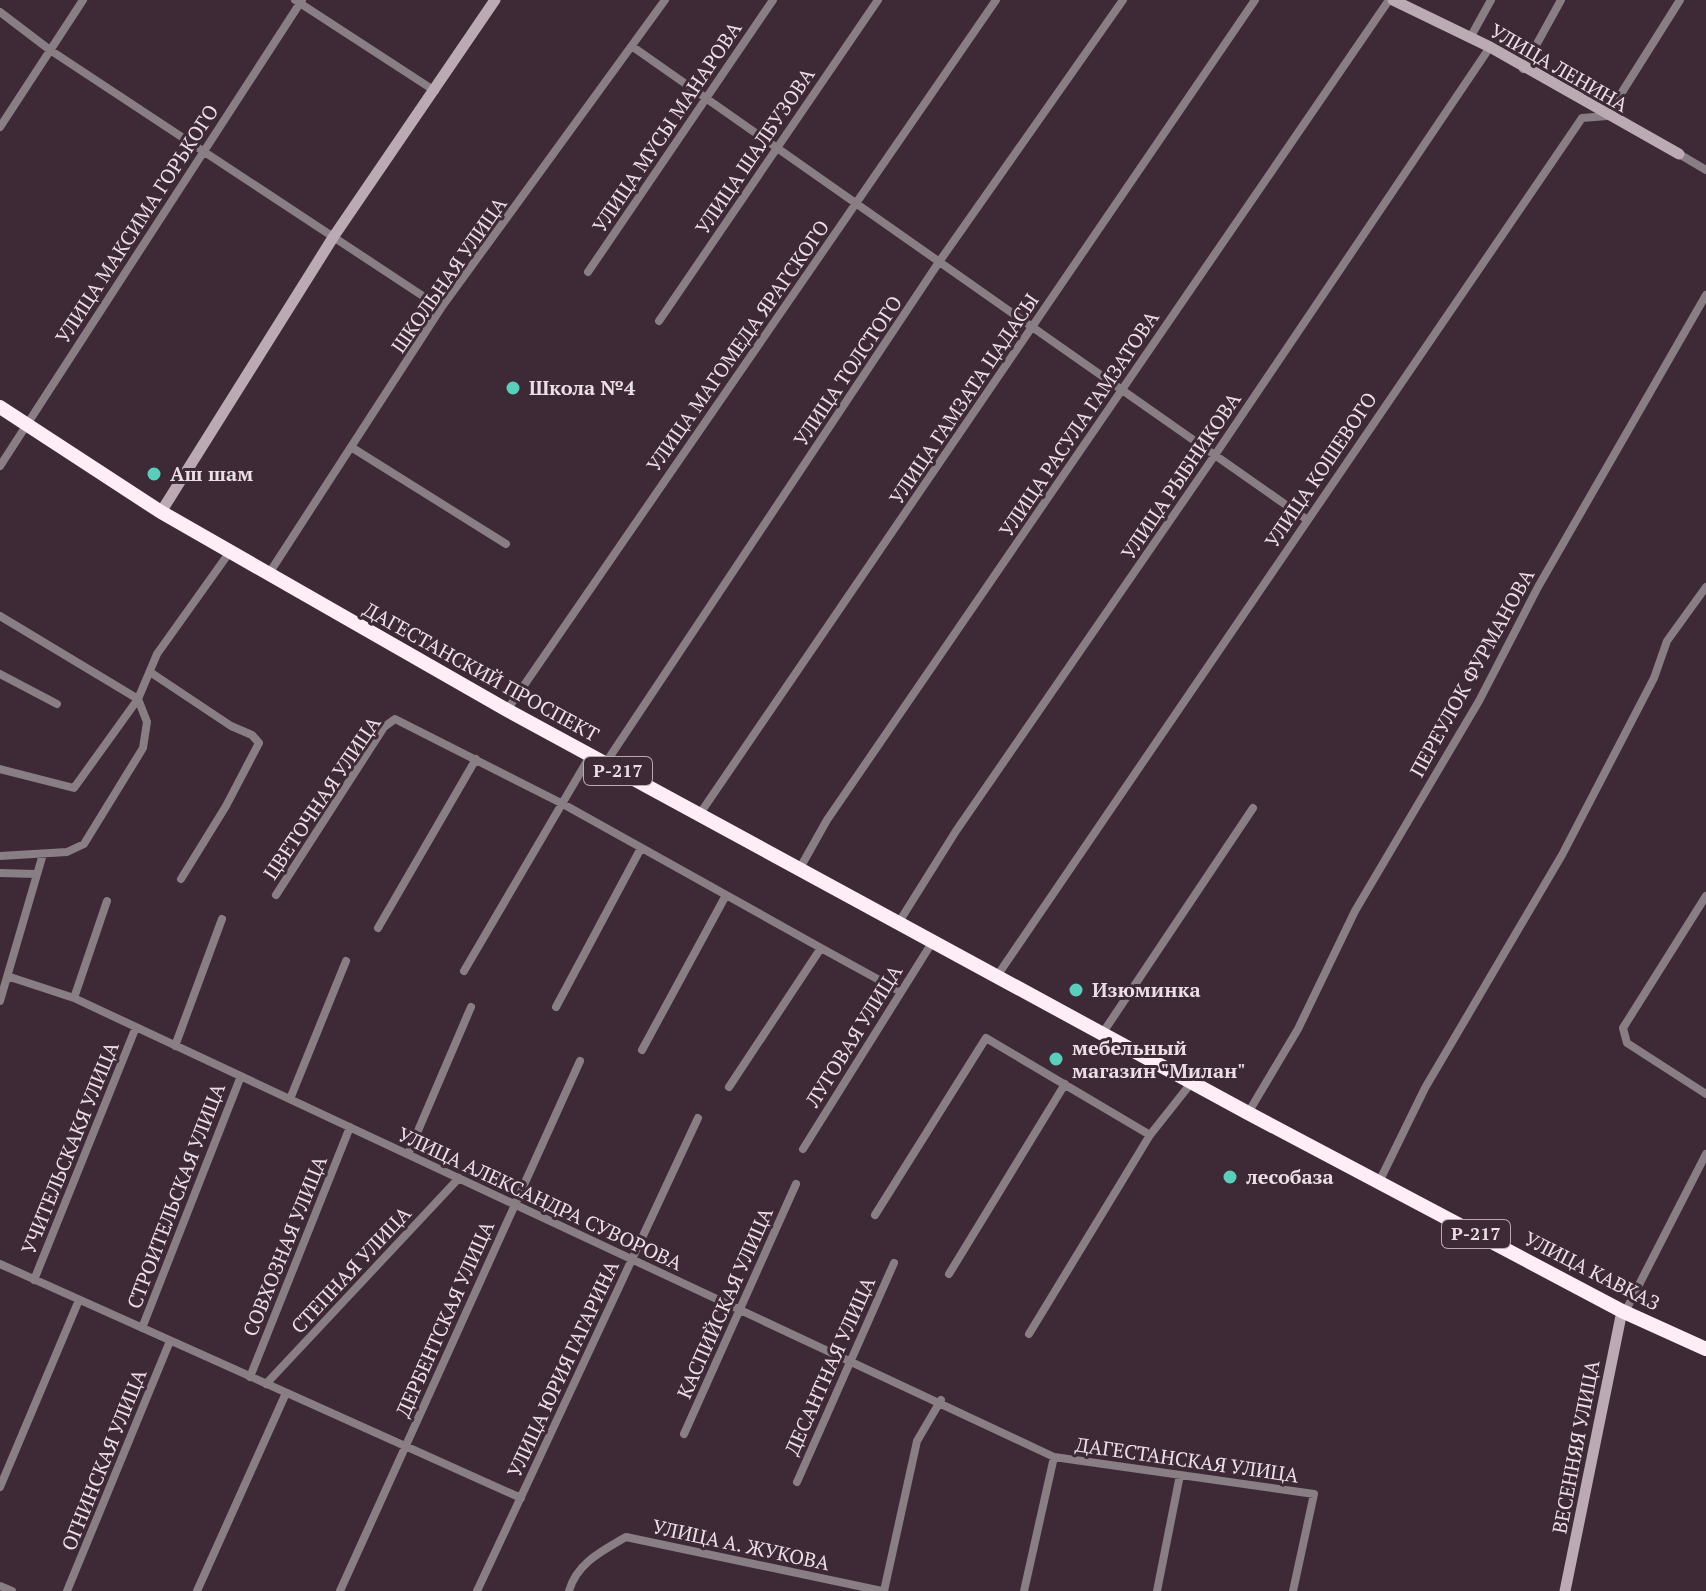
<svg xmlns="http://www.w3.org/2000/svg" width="1706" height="1591" font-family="'PT Serif',serif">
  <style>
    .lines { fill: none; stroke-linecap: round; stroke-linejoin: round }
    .street { stroke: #897e84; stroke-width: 8 }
    .secondary { stroke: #bba9b3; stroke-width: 11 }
    .highway { stroke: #feedf6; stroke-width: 14 }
    .poi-dot { fill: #5bcebb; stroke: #3e2936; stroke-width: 3 }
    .labels { text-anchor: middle; stroke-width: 6; stroke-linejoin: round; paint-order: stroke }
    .shield { fill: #3e2936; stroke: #b8a8b1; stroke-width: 2 }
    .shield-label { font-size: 18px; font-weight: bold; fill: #ecdee6 }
    .street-label { font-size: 20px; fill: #ecdee6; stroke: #3e2936 }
    .poi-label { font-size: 20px; font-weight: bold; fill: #ecdee6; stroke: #3e2936; text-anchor: start }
  </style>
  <rect width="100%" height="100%" fill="#3e2936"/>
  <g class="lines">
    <!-- street -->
    <path class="street" d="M295 0 435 91
      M0 12 50 50 441 308
      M1470 38 1491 0
      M633 47 1306 519
      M1523 69 1561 0
      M0 127 83 0
      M1679 154 1706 170
      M588 272 773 0
      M659 321 878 0
      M351 447 506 544
      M0 466 302 0
      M268 575 441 308 665 0
      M0 616 138 699
      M150 672 231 726 252 735 259 743 226 806 181 879
      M0 674 57 704
      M507 710 996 0
      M605 764 939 262 1123 0
      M0 769 74 788 138 699 157 654 229 553
      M699 815 1255 0
      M0 856 67 852 84 844 143 748 147 722 138 699
      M800 868 827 820 1389 0
      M0 873 37 874
      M276 895 384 727 395 719 563 804 821 948
      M1706 896 1623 1028 1627 1043 1706 1094
      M899 922 956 831 1215 455 1490 47
      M378 928 476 759
      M464 971 590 756
      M997 976 1582 118 1607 116 1680 0
      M10 977 74 998 1054 1457 1314 1494 1293 1591
      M74 998 107 901
      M0 1001 43 854
      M556 1007 641 848
      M1102 1034 1253 808
      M175 1046 222 919
      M642 1050 725 897
      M729 1087 821 948 901 992
      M290 1099 346 961
      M1248 1113 1298 1029 1355 911 1479 701 1538 587 1706 295
      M803 1149 933 941
      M408 1154 471 1007
      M1379 1182 1425 1088 1562 855 1654 678 1667 641 1706 587
      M875 1215 986 1038 1150 1135
      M0 1264 521 1498
      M949 1274 1065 1084
      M34 1280 136 1027
      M1625 1312 1706 1154
      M142 1328 241 1076
      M1029 1334 1150 1135 1192 1082
      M250 1377 350 1127
      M266 1384 459 1178
      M684 1434 796 1184
      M797 1482 894 1263
      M0 1487 79 1300
      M0 1586 12 1591
      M67 1591 170 1341
      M197 1591 286 1393
      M340 1591 580 1061
      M477 1591 698 1118
      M569 1591C577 1563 602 1551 626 1537L882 1591
      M884 1591 917 1441 941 1400
      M1024 1591 1054 1457
      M1157 1591 1180 1475"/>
    <!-- secondary -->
    <path class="secondary" d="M1393 0 1490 47 1679 154
      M161 512 334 236 495 0
      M1565 1591 1622 1311"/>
    <!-- highway -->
    <path class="highway" d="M0 407 161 512 507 710 1248 1113 1622 1311 1706 1349"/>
  </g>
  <!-- markers -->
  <g class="poi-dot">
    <circle cx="513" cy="388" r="8"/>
    <circle cx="154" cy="474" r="8"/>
    <circle cx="1076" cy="990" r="8"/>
    <circle cx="1056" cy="1059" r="8"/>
    <circle cx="1230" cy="1177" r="8"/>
  </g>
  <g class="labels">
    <!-- shield labels -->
    <g class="shield">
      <rect x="584" y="757" width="68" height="28" rx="6"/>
      <rect x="1442" y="1220" width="68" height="28" rx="6"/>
    </g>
    <g class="shield-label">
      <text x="618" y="777">Р-217</text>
      <text x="1476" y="1240">Р-217</text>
    </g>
    <!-- street labels -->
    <g class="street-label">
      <text transform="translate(1559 68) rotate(30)" y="7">УЛИЦА ЛЕНИНА</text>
      <text transform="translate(667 127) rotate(-56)" y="7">УЛИЦА МУСЫ МАНАРОВА</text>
      <text transform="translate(755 151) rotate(-56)" y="7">УЛИЦА ШАЛБУЗОВА</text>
      <text transform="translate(137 224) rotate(-57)" y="7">УЛИЦА МАКСИМА ГОРЬКОГО</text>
      <text transform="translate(449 275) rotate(-55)" y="7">ШКОЛЬНАЯ УЛИЦА</text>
      <text transform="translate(738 346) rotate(-55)" y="7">УЛИЦА МАГОМЕДА ЯРАГСКОГО</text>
      <text transform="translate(848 371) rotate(-56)" y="7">УЛИЦА ТОЛСТОГО</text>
      <text transform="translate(964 399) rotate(-56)" y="7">УЛИЦА ГАМЗАТА ЦАДАСЫ</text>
      <text transform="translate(1079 424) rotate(-56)" y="7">УЛИЦА РАСУЛА ГАМЗАТОВА</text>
      <text transform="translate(1321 470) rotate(-56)" y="7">УЛИЦА КОШЕВОГО</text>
      <text transform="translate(1181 476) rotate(-56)" y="7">УЛИЦА РЫБНИКОВА</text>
      <text transform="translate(481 672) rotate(29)" y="7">ДАГЕСТАНСКИЙ ПРОСПЕКТ</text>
      <text transform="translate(1472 673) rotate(-61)" y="7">ПЕРЕУЛОК ФУРМАНОВА</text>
      <text transform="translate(322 798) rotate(-56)" y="7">ЦВЕТОЧНАЯ УЛИЦА</text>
      <text transform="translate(854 1036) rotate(-58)" y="7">ЛУГОВАЯ УЛИЦА</text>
      <text transform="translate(70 1148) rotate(-68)" y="7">УЧИТЕЛЬСКАКЯ УЛИЦА</text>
      <text transform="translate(176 1196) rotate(-69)" y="7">СТРОИТЕЛЬСКАЯ УЛИЦА</text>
      <text transform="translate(540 1199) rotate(25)" y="7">УЛИЦА АЛЕКСАНДРА СУВОРОВА</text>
      <text transform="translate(285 1246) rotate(-68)" y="7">СОВХОЗНАЯ УЛИЦА</text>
      <text transform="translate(351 1270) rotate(-47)" y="7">СТЕПНАЯ УЛИЦА</text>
      <text transform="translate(1592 1271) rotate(27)" y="7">УЛИЦА КАВКАЗ</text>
      <text transform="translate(725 1303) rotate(-66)" y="7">КАСПИЙСКАЯ УЛИЦА</text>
      <text transform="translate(445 1319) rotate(-66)" y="7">ДЕРБЕНТСКАЯ УЛИЦА</text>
      <text transform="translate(830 1366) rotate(-66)" y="7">ДЕСАНТНАЯ УЛИЦА</text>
      <text transform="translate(563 1369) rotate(-65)" y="7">УЛИЦА ЮРИЯ ГАГАРИНА</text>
      <text transform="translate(1576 1447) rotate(-79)" y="7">ВЕСЕННЯЯ УЛИЦА</text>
      <text transform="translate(104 1460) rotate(-68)" y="7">ОГНИНСКАЯ УЛИЦА</text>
      <text transform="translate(1187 1460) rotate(8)" y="7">ДАГЕСТАНСКАЯ УЛИЦА</text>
      <text transform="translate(741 1545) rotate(12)" y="7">УЛИЦА А. ЖУКОВА</text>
    </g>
    <!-- poi labels -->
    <g class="poi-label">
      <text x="529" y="395">Школа №4</text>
      <text x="170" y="481">Аш шам</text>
      <text x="1092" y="997">Изюминка</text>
      <text x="1072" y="1055">мебельный<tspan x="1072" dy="23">магазин "Милан"</tspan></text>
      <text x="1246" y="1184">лесобаза</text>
    </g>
  </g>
</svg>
